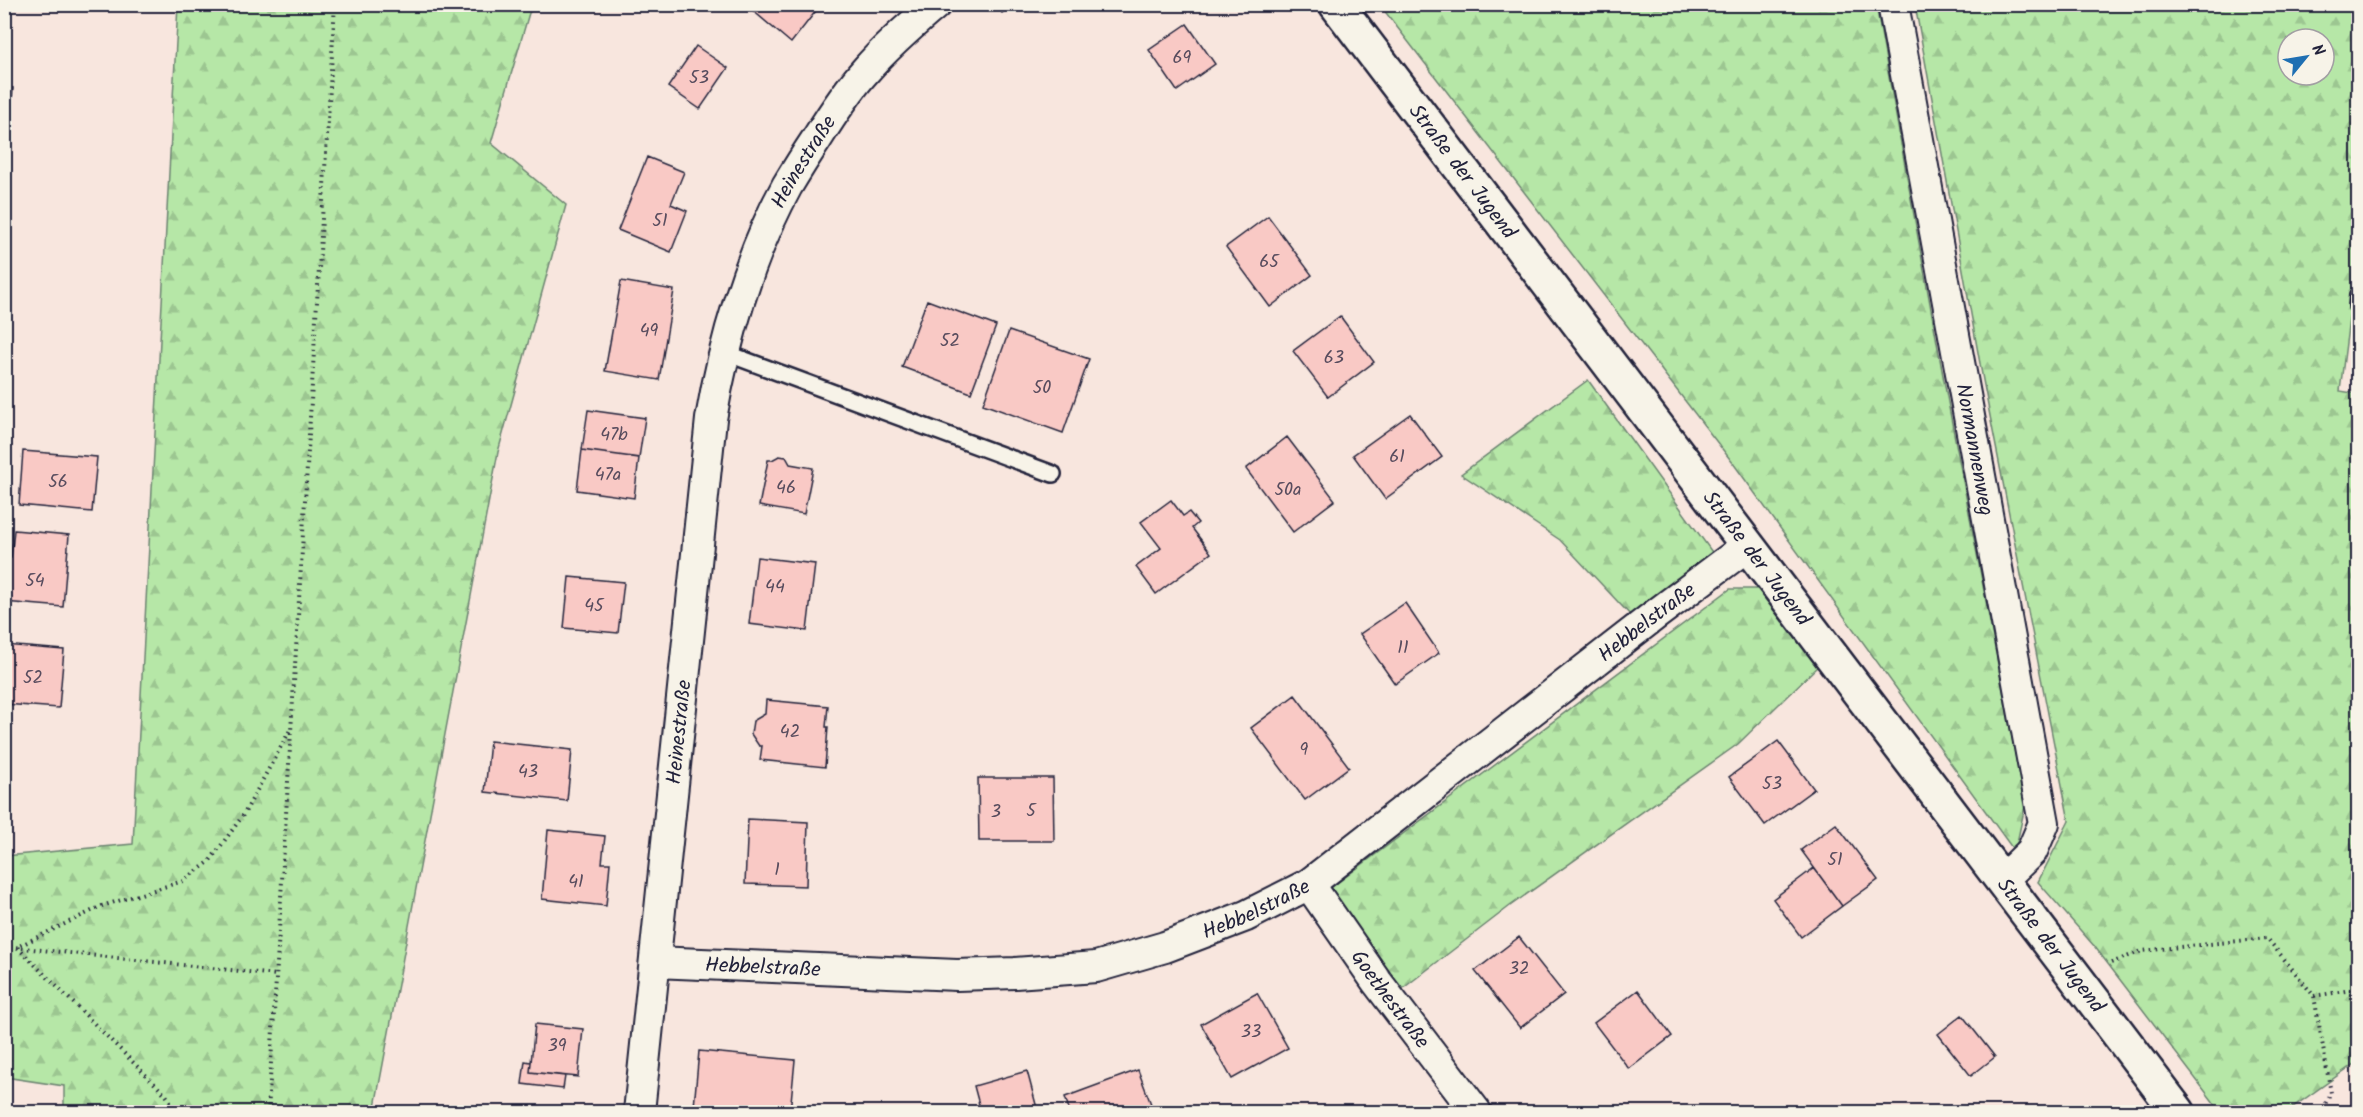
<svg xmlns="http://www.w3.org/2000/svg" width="2363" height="1117" font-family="Kalam,sans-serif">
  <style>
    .forest { fill: url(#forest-firs); stroke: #6c8471; stroke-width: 1.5; fill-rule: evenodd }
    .building { fill: #f9c9c5; stroke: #22223b; stroke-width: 1.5 }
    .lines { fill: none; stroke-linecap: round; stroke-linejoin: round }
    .lane-casing { stroke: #22223b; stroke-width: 20 }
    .street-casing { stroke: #22223b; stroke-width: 34 }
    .secondary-casing { stroke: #22223b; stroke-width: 38 }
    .path { stroke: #22223b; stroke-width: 4; stroke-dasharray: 1.5 4.5; stroke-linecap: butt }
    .lane { stroke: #f7f3e8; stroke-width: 15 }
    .street { stroke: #f7f3e8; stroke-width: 30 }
    .secondary { stroke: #f7f3e8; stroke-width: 33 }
    .labels { text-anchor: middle; stroke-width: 4.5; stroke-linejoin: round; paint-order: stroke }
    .number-label { font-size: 18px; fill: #584c5e }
    .street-label { font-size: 21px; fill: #22223b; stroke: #f7f3e8 }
  </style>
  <defs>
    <pattern id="forest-firs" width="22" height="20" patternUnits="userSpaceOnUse" patternTransform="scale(1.5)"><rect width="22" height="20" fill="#b6e7a7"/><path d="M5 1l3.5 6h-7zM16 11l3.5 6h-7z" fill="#9cc691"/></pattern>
  </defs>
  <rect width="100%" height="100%" fill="#f8e6de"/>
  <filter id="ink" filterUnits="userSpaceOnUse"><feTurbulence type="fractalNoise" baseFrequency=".0167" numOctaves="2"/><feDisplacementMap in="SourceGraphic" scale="12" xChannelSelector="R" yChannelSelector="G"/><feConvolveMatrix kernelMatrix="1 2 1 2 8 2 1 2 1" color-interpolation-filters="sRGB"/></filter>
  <g filter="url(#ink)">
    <!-- forest -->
    <path class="forest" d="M178 5H535L529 13 491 143 566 205 498 452 374 1112H64V1086L5 1077V856L133 844Z
      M1380 5H1876L1944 381 2025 806 2015 852 1733 463Z
      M1915 5H2358V247L2340 391 2358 394V1061L2286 1112H2221L2095 947 2038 882 2069 821 1983 380ZM2288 39H2324V75H2288Z
      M1588 380 1717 559 1634 619 1560 540 1461 474Z
      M1730 589H1759L1818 666 1738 744 1510 906 1397 993 1328 890Z"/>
    <!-- building -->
    <path class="building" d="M745 4H816L819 7 791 43Z
      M997 4H1014L1002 13Z
      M1187 24 1215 64 1177 91 1149 50Z
      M696 46 728 68 700 109 668 87Z
      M4 87 13 88 8 143H4Z
      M647 157 684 172 671 204 687 211 671 252 618 230Z
      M1268 216 1312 275 1270 307 1226 247Z
      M621 281 674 290 659 380 605 371Z
      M927 300 996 326 971 393 902 367Z
      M1340 316 1374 362 1328 397 1293 351Z
      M1009 331 1089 359 1063 433 983 404Z
      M588 410 645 418 639 458 582 450Z
      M1410 414 1442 457 1385 499 1353 455Z
      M1287 437 1335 500 1293 532 1246 469Z
      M582 450 639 458 634 498 577 490Z
      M23 451 97 457 92 512 19 505Z
      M779 456 786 457 790 464 813 468 804 514 759 506 768 460H772Z
      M1171 500 1183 516 1189 512 1198 523 1192 528 1211 553 1156 594 1136 567 1161 548 1141 522Z
      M14 530 69 535 63 607 4 602V558H11Z
      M757 557 815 564 807 631 749 624Z
      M569 577 624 582 618 633 564 628Z
      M1405 603 1439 653 1395 684 1360 634Z
      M4 645 64 650 59 708 4 704Z
      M1295 695 1349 767 1305 800 1251 728Z
      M766 700 828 706 826 727H828L825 767 760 760 762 746H759L751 734 753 721 765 714Z
      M490 741 572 750 567 801 485 792Z
      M1778 741 1814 789 1765 825 1729 777Z
      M978 778H1053L1054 841H979Z
      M748 819 808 822 806 886 745 884Z
      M1836 824 1878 880 1842 906 1801 850Z
      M548 830 605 836 602 863H610L606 906 542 899Z
      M1814 868 1842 906 1801 937 1773 899Z
      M1519 937 1564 994 1520 1028 1475 971Z
      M1638 990 1672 1036 1629 1069 1594 1023Z
      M1257 993 1288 1048 1232 1079 1201 1024Z
      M1962 1015 1995 1057 1971 1076 1938 1034Z
      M535 1024 583 1029 578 1077 530 1072Z
      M699 1051 795 1060 790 1112H714V1109L694 1107Z
      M525 1061 531 1062 530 1072 565 1076 563 1089 522 1084Z
      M1138 1070 1154 1112H1070L1065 1097Z
      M1027 1071 1038 1112H981L974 1086Z
      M2353 1104 2358 1112H2341Z"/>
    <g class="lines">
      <!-- lane casing -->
      <g class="lane-casing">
        <path id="lane" d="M2357 306 2358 295
          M726 353 1053 474"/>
      </g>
      <!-- street casing -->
      <g class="street-casing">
        <g id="street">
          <path id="s1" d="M1893 4 2044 823 2032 851 2002 880"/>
          <path id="s2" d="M1309 884 1377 982 1476 1112"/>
          <path id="s3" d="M655 962 957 975 1015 973 1096 967 1165 947 1246 916 1309 884 1655 615 1747 546"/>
          <path id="s4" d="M639 1112 711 419C724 341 749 256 787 186 796 171 806 155 816 140 831 116 847 91 866 70 887 46 911 25 936 4"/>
        </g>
      </g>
      <!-- secondary casing -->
      <g class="secondary-casing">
        <g id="secondary">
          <path id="s5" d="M1336 4 2178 1112"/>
        </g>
      </g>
      <!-- path -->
      <path class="path" d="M4 946 277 975
        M2111 963 2142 951 2267 938 2314 996 2331 1093 2321 1112
        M2314 996 2358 989
        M177 1112 166 1095 17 947 102 906 183 881 209 862 244 814 290 730
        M268 1112 335 4"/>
      <!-- lane -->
      <use href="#lane" class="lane"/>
      <!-- street -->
      <use href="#street" class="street"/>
      <!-- secondary -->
      <use href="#secondary" class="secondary"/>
    </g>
  </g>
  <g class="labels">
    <!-- number labels -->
    <g class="number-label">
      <text x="1182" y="63">69</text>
      <text x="699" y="83">53</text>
      <text x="660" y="226">51</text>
      <text x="1269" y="267">65</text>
      <text x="649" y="336">49</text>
      <text x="950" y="346">52</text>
      <text x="1334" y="363">63</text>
      <text x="1042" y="393">50</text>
      <text x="614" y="440">47b</text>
      <text x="1397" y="462">61</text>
      <text x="608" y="480">47a</text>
      <text x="58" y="487">56</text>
      <text x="786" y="493">46</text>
      <text x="1288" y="495">50a</text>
      <text x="35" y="586">54</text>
      <text x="775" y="592">44</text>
      <text x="594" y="611">45</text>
      <text x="1403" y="653">11</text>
      <text x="33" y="683">52</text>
      <text x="790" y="737">42</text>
      <text x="1304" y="755">9</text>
      <text x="528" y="777">43</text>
      <text x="1772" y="789">53</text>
      <text x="1031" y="816">5</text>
      <text x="996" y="817">3</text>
      <text x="1835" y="865">51</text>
      <text x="777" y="875">1</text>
      <text x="576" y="887">41</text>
      <text x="1519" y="974">32</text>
      <text x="1251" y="1037">33</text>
      <text x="557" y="1051">39</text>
    </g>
    <!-- street labels -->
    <g class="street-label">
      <text dy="7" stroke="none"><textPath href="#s4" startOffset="972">Heinestraße</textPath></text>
      <text dy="7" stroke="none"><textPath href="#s5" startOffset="210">Straße der Jugend</textPath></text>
      <text dy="7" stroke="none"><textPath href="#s1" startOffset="453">Normannenweg</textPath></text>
      <text dy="7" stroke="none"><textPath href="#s5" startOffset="696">Straße der Jugend</textPath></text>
      <text dy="7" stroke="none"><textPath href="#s3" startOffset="1098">Hebbelstraße</textPath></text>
      <text dy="7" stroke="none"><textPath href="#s4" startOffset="382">Heinestraße</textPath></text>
      <text dy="7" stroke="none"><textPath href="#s3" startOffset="612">Hebbelstraße</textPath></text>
      <text dy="7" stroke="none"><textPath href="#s5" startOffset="1182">Straße der Jugend</textPath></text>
      <text dy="7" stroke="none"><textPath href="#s3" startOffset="108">Hebbelstraße</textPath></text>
      <text dy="7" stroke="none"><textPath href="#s2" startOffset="141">Goethestraße</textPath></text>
    </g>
  </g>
  <!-- margin -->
  <rect width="2363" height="1117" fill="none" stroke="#f7f3e8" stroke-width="24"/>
  <rect x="12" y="12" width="2339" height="1093" fill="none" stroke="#22223b" stroke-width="2" filter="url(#ink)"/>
  <!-- north arrow -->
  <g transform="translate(2306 57) rotate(60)"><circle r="28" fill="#f7f3e8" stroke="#a29fa3" stroke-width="1.5"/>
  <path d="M0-4.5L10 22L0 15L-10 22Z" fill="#1f6fb2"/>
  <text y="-9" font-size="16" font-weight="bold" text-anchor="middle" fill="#22223b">N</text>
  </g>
</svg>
